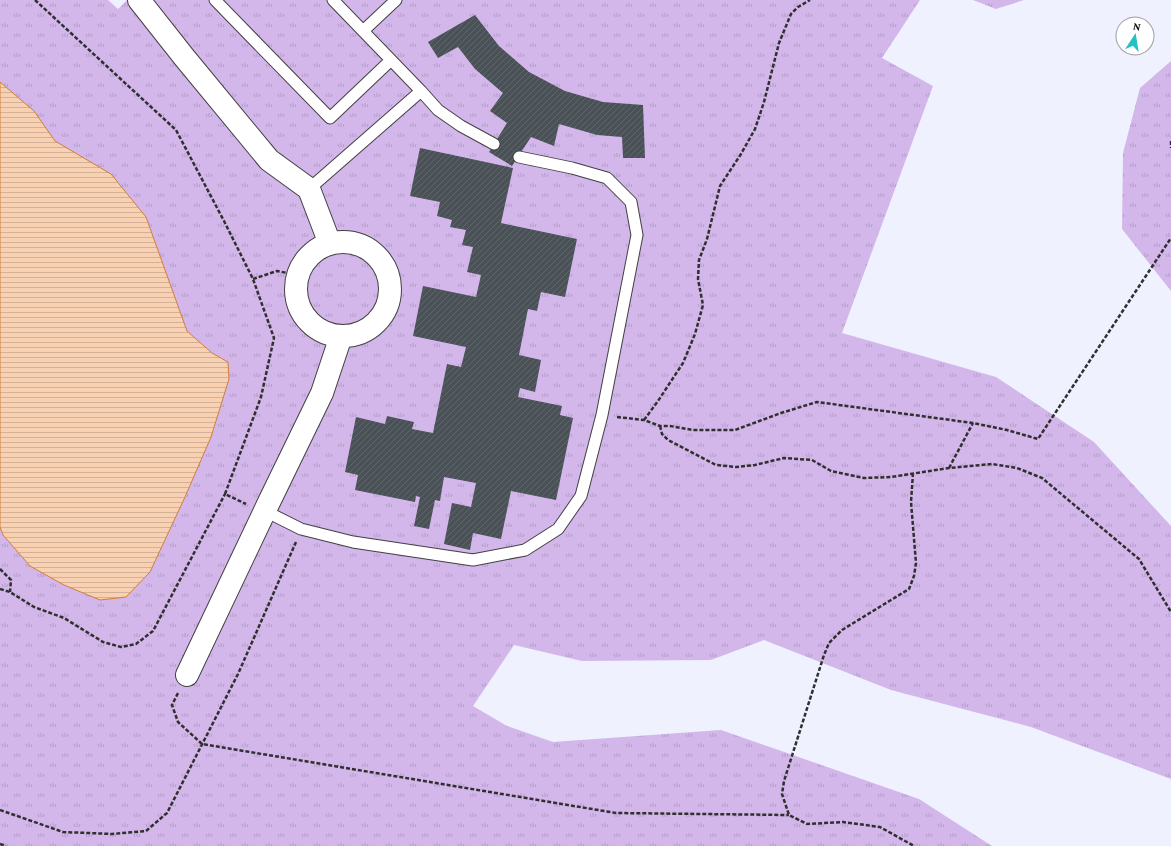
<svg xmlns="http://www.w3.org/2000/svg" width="1171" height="846" font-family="'Crimson Pro',serif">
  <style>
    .grass { fill: url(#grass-tufts) }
    .water { fill: url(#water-rules); stroke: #d27e36 }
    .building { fill: url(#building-hatch) }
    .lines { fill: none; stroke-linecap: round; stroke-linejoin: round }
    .service-casing { stroke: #414141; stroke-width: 13 }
    .minor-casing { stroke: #414141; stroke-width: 24 }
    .path { stroke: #303030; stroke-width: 2.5; stroke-dasharray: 4 2; stroke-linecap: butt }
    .service { stroke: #fff; stroke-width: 11 }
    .minor { stroke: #fff; stroke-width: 22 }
  </style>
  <defs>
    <pattern id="grass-tufts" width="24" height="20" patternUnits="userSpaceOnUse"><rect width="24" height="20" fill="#d3b7eb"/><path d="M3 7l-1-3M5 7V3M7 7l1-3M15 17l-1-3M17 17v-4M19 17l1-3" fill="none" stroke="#b49cc8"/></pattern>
    <pattern id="water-rules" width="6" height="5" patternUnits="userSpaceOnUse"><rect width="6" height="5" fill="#f8d0b2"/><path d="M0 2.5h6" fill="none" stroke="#d3b198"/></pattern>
    <pattern id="building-hatch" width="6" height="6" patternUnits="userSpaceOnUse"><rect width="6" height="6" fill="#4a5157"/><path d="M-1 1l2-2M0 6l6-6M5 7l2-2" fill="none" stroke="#60656a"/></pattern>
  </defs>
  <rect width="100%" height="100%" fill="#eff1ff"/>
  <!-- grass -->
  <path class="grass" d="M0 0H108L118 9 127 0H920L882 58 933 86 842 333 996 377 1094 442 1171 526V779L1031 727 891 690 764 640 711 660 582 661 514 645 473 706 507 726 553 742 721 730 919 799 992 846H0Z
    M973 0H1024L996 9Z
    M1171 61V291L1122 229 1123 153 1140 88Z"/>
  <!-- water -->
  <path class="water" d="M0 82 34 111 55 141 111 174 146 217 187 331 212 353 228 362 229 379 211 437 185 497 150 572 126 597 100 600 64 585 30 566 3 535 0 527Z"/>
  <!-- building -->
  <path class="building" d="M475 15 499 46 529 72 565 91 603 102 643 105 645 158H623L622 137 597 135 559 124 554 146 531 137 512 166 489 152 507 123 490 111 503 93 475 69 458 47 438 58 428 42Z
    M420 148 513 168 501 223 577 239 565 297 541 292 537 311 528 309 519 355 541 360 535 392 520 388 518 397 562 406 560 415 573 418 556 500 511 491 501 539 473 533 470 550 444 544 452 503 471 507 476 483 444 477 440 501 435 500 429 529 414 526 420 497 416 496 415 502 355 490 358 475 345 472 356 417 385 424 387 416 414 422 412 429 433 433 447 364 461 367 466 347 413 336 423 286 476 297 481 275 467 272 473 247 462 245 466 230 450 227 452 220 437 216 440 202 410 196Z"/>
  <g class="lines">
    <!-- service casing -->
    <g class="service-casing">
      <path id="service" d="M215 0 330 118 391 60
        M333 0 421 91
        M363 31 396 0
        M309 189 421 91 438 110 461 126 494 144
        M265 511 301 529 353 542 473 560 525 550 558 529 581 496 602 415 637 235 631 202 607 178 572 168 519 157"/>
    </g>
    <!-- minor casing -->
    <g class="minor-casing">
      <path id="minor" d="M139 0 184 57 269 160 309 189 330 244
        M296 289a47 47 0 1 1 94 0a47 47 0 1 1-94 0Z
        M187 675 270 500 322 393 341 336"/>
    </g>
    <!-- path -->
    <path class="path" d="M35 0 176 130 224 221 253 279 274 338 261 397 225 494 246 504
      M1171 141V148
      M253 279 277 271 298 275
      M617 417 644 420 660 426H670L693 430H735L781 413 817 402 973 423 1007 430 1038 439 1171 238
      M644 420 658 401 683 363 695 334 703 305 698 279 699 260 707 239 720 186 741 154 755 129 764 102 779 43 791 14 798 7 810 0
      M660 426 662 434 668 440 716 465 736 467 755 465 784 458 812 460 831 471 864 478 891 477 949 468 992 464 1017 468 1042 478 1139 559 1171 612
      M949 468 973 423
      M913 473 911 502 916 563 914 576 909 589 842 630 829 643 824 655 784 781 782 794 789 815 807 824 843 822 880 827 914 846
      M0 569 11 580 10 592
      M0 589 10 592 34 607 64 618 103 642 121 647 136 644 153 631 225 494
      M178 693 172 705 178 722 202 744 616 813 789 815
      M0 810 63 832 112 834 146 831 167 813 238 674 296 542
      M0 844 6 846"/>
    <!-- service -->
    <use href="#service" class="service"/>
    <!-- minor -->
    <use href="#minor" class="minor"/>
  </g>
  <!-- north arrow -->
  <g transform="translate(1135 36) rotate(12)"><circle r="19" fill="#ffffff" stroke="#9f9f9f"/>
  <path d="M0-3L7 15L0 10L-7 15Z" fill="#21c2c4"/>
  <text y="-6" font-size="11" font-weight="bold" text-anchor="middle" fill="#0e0e0e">N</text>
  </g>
</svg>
